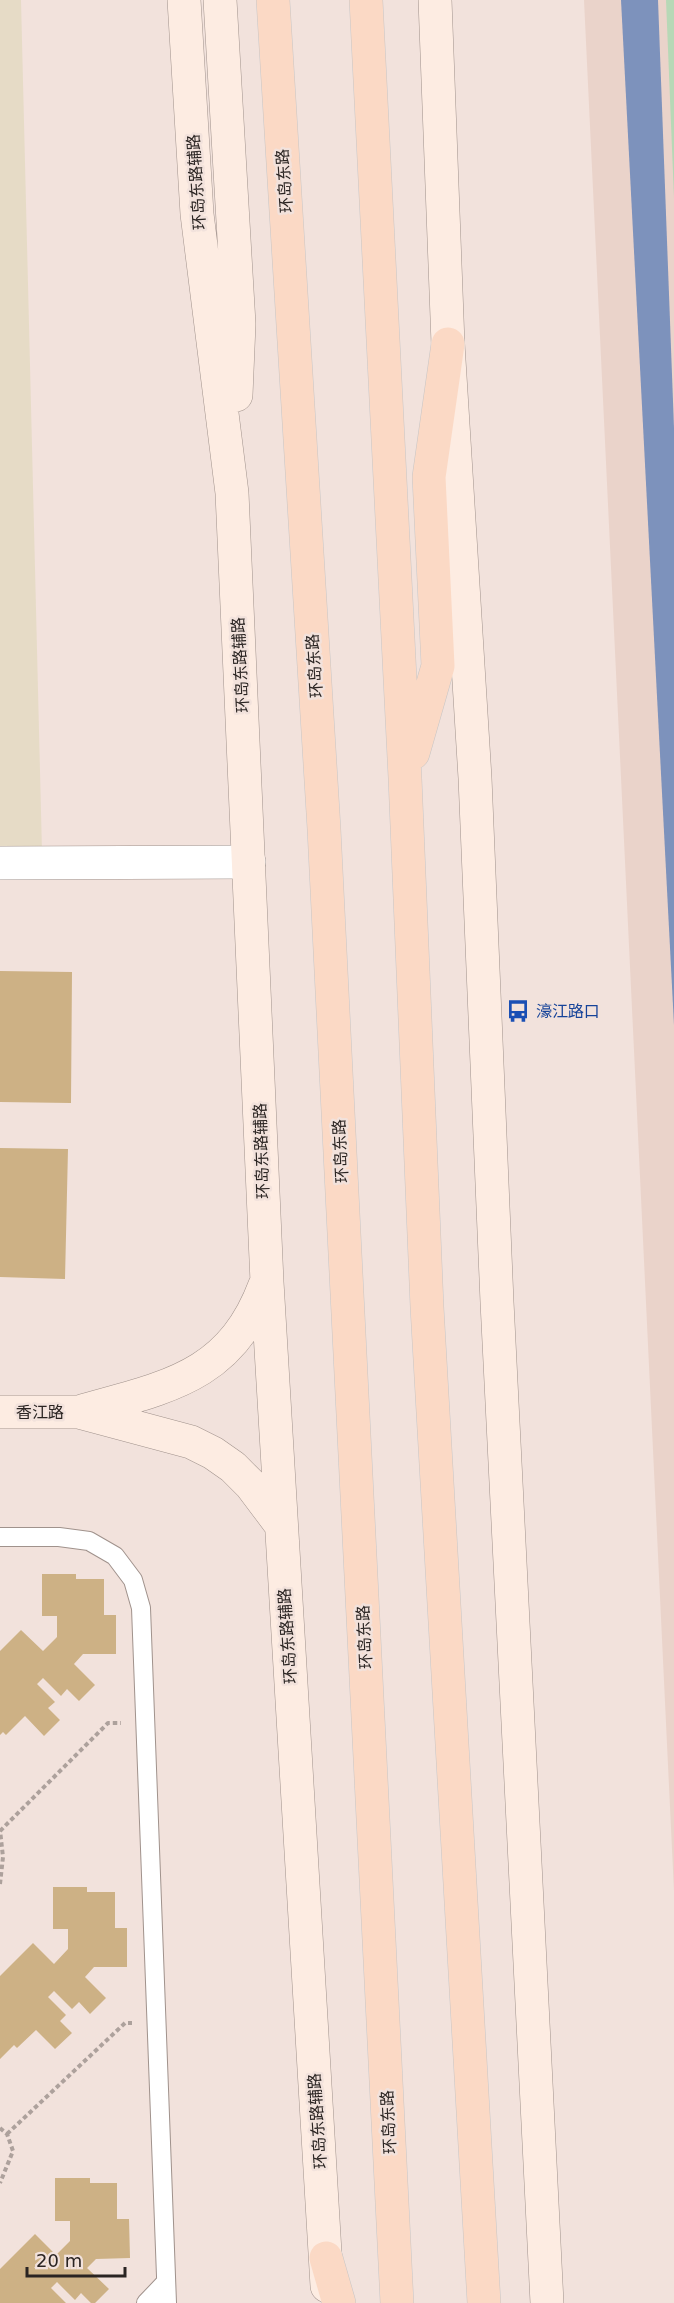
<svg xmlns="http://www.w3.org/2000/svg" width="674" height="2303" font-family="'DejaVu Sans','Noto Sans SC',sans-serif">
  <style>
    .commercial { fill: #e6dbc6 }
    .built { fill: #ead3ca }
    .green { fill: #b7d8b6 }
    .water { fill: #7d92bc }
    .building { fill: #cdb185 }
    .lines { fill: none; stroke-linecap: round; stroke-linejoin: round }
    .service-casing { stroke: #a0928c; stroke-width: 20 }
    .minor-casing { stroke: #a0928c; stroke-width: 34 }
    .secondary-casing { stroke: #a0928c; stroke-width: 34 }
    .primary-casing { stroke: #c8c6c6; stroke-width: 34 }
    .path { stroke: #ada19c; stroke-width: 4; stroke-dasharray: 4.5 3; stroke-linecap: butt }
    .service { stroke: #fff; stroke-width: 18 }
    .minor { stroke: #fff; stroke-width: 33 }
    .secondary { stroke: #fdece2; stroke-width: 33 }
    .primary { stroke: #fbd9c5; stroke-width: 33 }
    .labels { text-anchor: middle; stroke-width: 5; stroke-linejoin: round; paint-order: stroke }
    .street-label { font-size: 16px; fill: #2a2422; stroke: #f2e2dc }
    .transit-label { font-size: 16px; fill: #164399; stroke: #f2e2dc; text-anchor: start }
  </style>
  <rect width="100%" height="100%" fill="#f2e2dc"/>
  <!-- commercial -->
  <path class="commercial" d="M0 0H21L42 852H0Z"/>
  <!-- built -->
  <path class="built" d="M584 0H674V1891Z"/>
  <!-- green -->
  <path class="green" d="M666 0H674V198Z"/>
  <!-- water -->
  <path class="water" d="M621 0H658L674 428V1025Z"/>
  <!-- building -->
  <path class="building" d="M0 971 72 972 71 1103 0 1102Z
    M0 1148 68 1149 65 1279 0 1277Z
    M42 1574H76V1579H104V1615H116V1654H83L74 1664 95 1685 79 1701 67 1689 61 1696 43 1678 37 1684 55 1702 48 1708 60 1720 44 1736 25 1716 6 1735 3 1732 0 1735V1651L21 1630 43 1651 57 1637V1616H42Z
    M53 1887H87V1892H115V1928H127V1967H94L85 1977 106 1998 90 2014 79 2002 72 2009 54 1991 48 1997 66 2015 60 2021 72 2033 55 2049 36 2030 17 2048 14 2045 0 2059V1976L33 1943 54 1964 68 1949V1929H53Z
    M55 2178H90V2183H117V2219H129L130 2258 96 2259 87 2268 109 2289 95 2303H91L81 2293 75 2300 57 2282 51 2288 66 2303H0V2269L35 2234 56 2255 70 2241V2221H55Z"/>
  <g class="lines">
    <!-- service casing -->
    <g class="service-casing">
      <path id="service" d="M0 1537H59L89 1541 115 1556 133 1580 141 1608 167 2303
        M146 2303 166 2282"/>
    </g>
    <!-- minor casing -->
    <g class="minor-casing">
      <path id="minor" d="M0 863 249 862"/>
    </g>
    <!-- secondary casing -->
    <g class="secondary-casing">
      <path id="secondary" d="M184 0 197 214 232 493 267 1282 327 2286
        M220 0 239 324 236 395
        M435 0 448 344 475 778 497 1302 547 2303
        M0 1412H79L191 1442 213 1453 233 1467 251 1485 281 1525
        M79 1412C165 1387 230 1379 265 1285"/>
    </g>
    <!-- primary casing -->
    <g class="primary-casing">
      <path id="primary" d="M273 0 324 829 397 2303
        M366 0 405 778 427 1307 484 2303
        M413 753 438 666 429 477 448 344
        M326 2258 339 2303"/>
    </g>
    <!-- path -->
    <path class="path" d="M0 1831 108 1723H121
      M0 1884 3 1857 0 1830
      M0 2128 7 2134 13 2151 0 2183
      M7 2134 125 2023H132"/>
    <!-- service -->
    <use href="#service" class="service"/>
    <!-- minor -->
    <use href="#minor" class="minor"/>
    <!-- secondary -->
    <use href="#secondary" class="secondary"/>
    <!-- primary -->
    <use href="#primary" class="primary"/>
  </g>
  <!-- icons -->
  <defs>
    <g id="bus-bare" transform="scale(1.8)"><path d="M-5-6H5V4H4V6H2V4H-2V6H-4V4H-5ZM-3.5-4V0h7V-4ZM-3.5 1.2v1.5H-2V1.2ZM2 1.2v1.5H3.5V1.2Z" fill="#1a4fb4" stroke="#f2e2dc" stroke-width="2.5" paint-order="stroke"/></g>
  </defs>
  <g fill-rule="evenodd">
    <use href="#bus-bare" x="518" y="1011"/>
  </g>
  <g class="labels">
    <!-- street labels -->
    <g class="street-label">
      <text transform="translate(284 181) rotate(-94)" y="6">环岛东路</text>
      <text transform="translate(196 182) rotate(-94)" y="6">环岛东路辅路</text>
      <text transform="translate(240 665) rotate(-93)" y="6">环岛东路辅路</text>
      <text transform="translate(314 666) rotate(-94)" y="6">环岛东路</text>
      <text transform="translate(261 1151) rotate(-92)" y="6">环岛东路辅路</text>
      <text transform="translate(340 1151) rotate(-93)" y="6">环岛东路</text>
      <text x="40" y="1418">香江路</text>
      <text transform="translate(287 1636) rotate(-94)" y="6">环岛东路辅路</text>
      <text transform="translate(364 1637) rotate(-93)" y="6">环岛东路</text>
      <text transform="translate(317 2121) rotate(-94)" y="6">环岛东路辅路</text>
      <text transform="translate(388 2122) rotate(-93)" y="6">环岛东路</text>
    </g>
    <!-- transit labels -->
    <g class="transit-label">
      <text x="536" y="1017">濠江路口</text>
    </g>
  </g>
  <!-- scale -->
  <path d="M27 2267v9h98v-9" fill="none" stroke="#2a2422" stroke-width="3"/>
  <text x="36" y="2267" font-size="18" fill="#2a2422" stroke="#f2e2dc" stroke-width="4.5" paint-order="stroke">20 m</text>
</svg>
